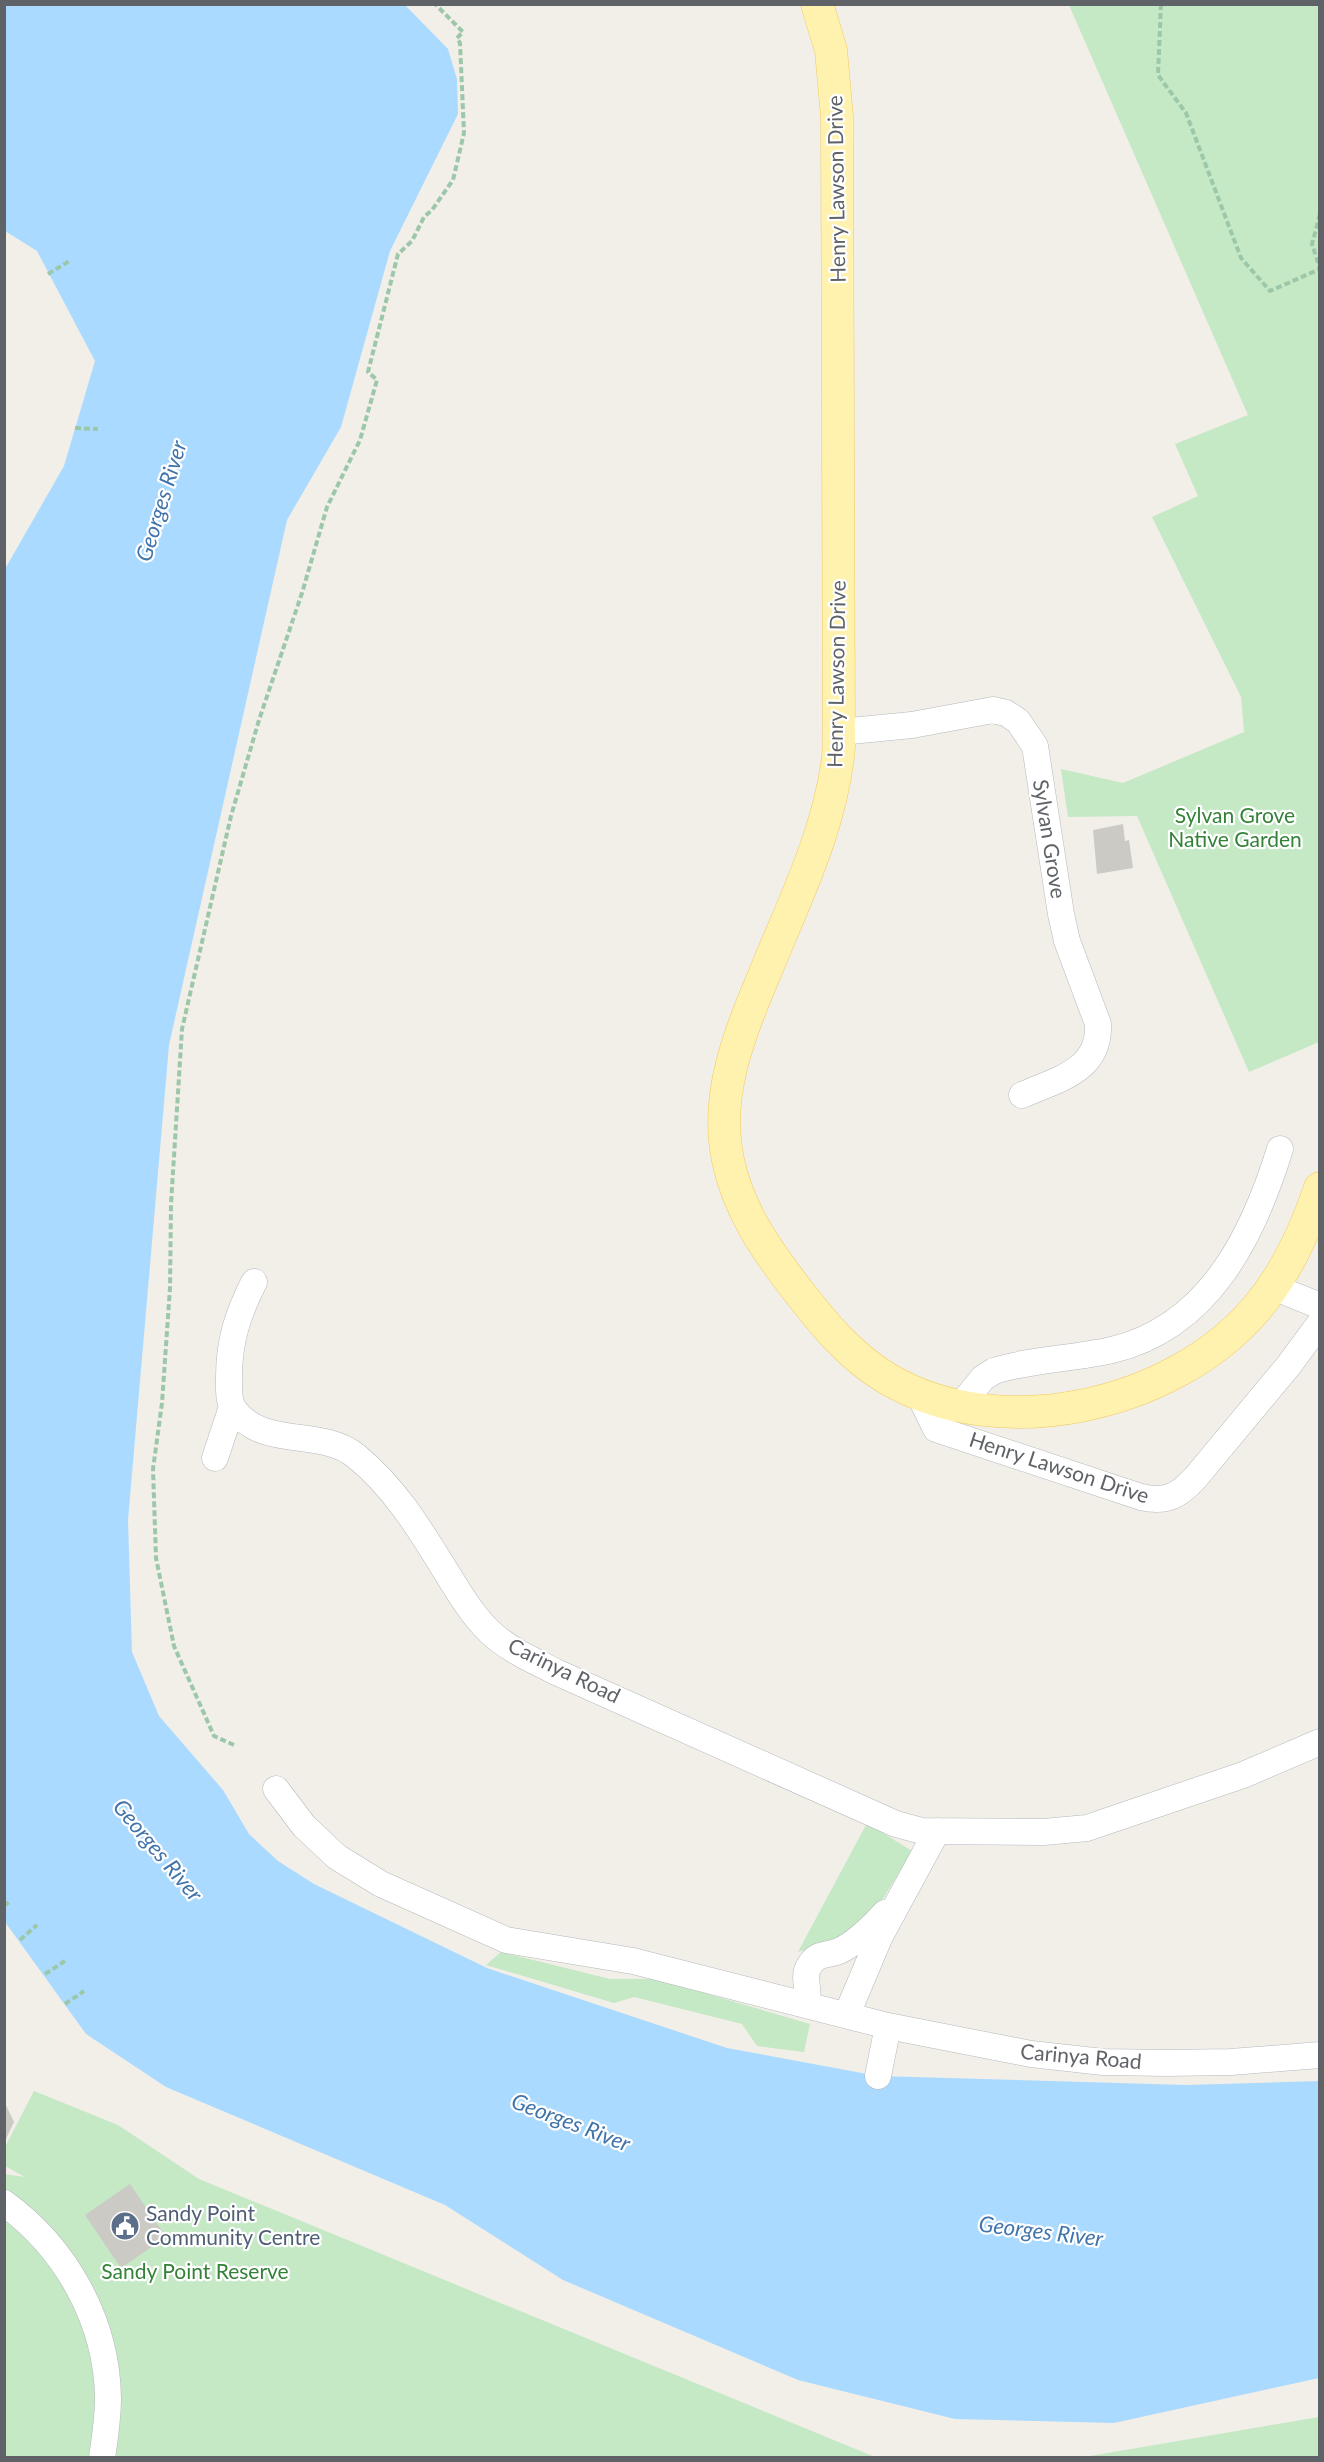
<svg xmlns="http://www.w3.org/2000/svg" width="1324" height="2462" font-family="Lato,sans-serif">
  <style>
    .green { fill: #c5e8c5 }
    .water { fill: #aadaff }
    .building { fill: #cccac5 }
    .lines { fill: none; stroke-linecap: round; stroke-linejoin: round }
    .minor-casing { stroke: #b5b8bc; stroke-width: 27 }
    .major-casing { stroke: #f2c960; stroke-width: 33 }
    .path { stroke: #9cc7a9; stroke-width: 4; stroke-dasharray: 6 3; stroke-linecap: butt }
    .minor { stroke: #fff; stroke-width: 26 }
    .major { stroke: #fff2af; stroke-width: 32 }
    .labels { text-anchor: middle; stroke-width: 4.5; stroke-linejoin: round; paint-order: stroke }
    .street-label { font-size: 21px; fill: #5f6368; stroke: #fff }
    .park-label { font-size: 21px; fill: #348238; stroke: #fff }
    .service-label { font-size: 21px; fill: #4e5e75; stroke: #fff; text-anchor: start }
    .water-label { font-size: 22px; font-style: italic; fill: #4174aa; stroke: #fff }
  </style>
  <rect width="100%" height="100%" fill="#f1efe8"/>
  <!-- green -->
  <path class="green" d="M1069 5H1319V1042L1249 1072 1137 816 1068 817 1061 769 1123 783 1244 732 1241 697 1152 517 1198 496 1175 444 1248 415Z
    M867 1823 912 1851 863 1932 798 1952Z
    M501 1952 610 1979H657L810 2024 804 2052 757 2046 742 2024 634 1997 614 2003 486 1965Z
    M34 2091 118 2125 199 2179 875 2457H5L4 2174 25 2177 5 2166V2147Z
    M1319 2417V2457H1084Z"/>
  <!-- water -->
  <path class="water" d="M5 5H405L448 49 457 79 458 114 390 251 341 427 287 520 169 1045 128 1520 132 1652 159 1716 223 1790 249 1834 278 1861 314 1884 487 1968 727 2048 878 2076 1186 2085 1319 2081V2378L1114 2423 955 2419 798 2380 563 2280 445 2205 166 2087 86 2034 5 1922V569L64 466 95 361 37 251 5 231Z"/>
  <!-- building -->
  <path class="building" d="M1123 824 1125 841 1129 840 1133 868 1097 874 1093 830Z
    M4 2101 14 2122 4 2143Z
    M130 2184 166 2237 121 2268 85 2215Z"/>
  <g class="lines">
    <!-- minor casing -->
    <g class="minor-casing">
      <path id="minor" d="M840 732 912 725 993 710 1006 713 1018 721 1035 746 1061 914 1067 941 1098 1024C1100 1071 1058 1079 1022 1095
        M254 1282C238 1314 229 1340 229 1377 229 1387 228 1399 233 1408 261 1450 321 1427 356 1456 395 1488 419 1528 445 1570 458 1591 472 1615 490 1632 509 1650 533 1660 556 1672L896 1824 922 1831 1044 1832 1087 1828 1243 1775 1320 1742
        M1273 1287 1320 1306
        M919 1394 936 1429 1141 1497C1166 1503 1179 1496 1196 1477L1289 1365 1320 1323
        M960 1406 983 1378 994 1371C1032 1359 1073 1359 1112 1350 1209 1327 1253 1236 1280 1149
        M215 1458 232 1407
        M276 1789 304 1826 337 1857 381 1884 506 1940 633 1961 888 2026 1031 2054 1103 2062 1167 2063 1231 2062 1320 2055
        M807 2004C810 1993 803 1978 808 1968 817 1951 825 1957 839 1951 855 1944 873 1926 885 1913
        M847 2014 880 1936 937 1831
        M878 2076 888 2026
        M4 2203C66 2248 107 2321 108 2398 108 2418 105 2438 102 2458"/>
    </g>
    <!-- major casing -->
    <g class="major-casing">
      <path id="major" d="M817 4 831 50 837 117 839 747C832 827 795 899 765 973 740 1033 714 1094 728 1160 738 1209 765 1248 795 1287 822 1322 849 1356 888 1379 1000 1445 1172 1407 1256 1309 1286 1274 1305 1232 1320 1188"/>
    </g>
    <!-- path -->
    <path class="path" d="M1161 4 1158 75 1186 113 1241 258 1270 291 1320 269
      M1320 214 1312 244 1320 269
      M48 274 71 260
      M75 428 98 429
      M234 1745 214 1736 174 1646 156 1558 153 1469 162 1403 170 1288 171 1204 182 1029 231 816 259 720 302 593 327 507 360 440 377 380 368 372 398 254 412 241 424 217 432 210 453 180 464 133 460 43 457 38 463 32 435 4
      M4 1906 10 1901
      M20 1940 37 1925
      M45 1974 65 1961
      M65 2004 84 1991"/>
    <!-- minor -->
    <use href="#minor" class="minor"/>
    <!-- major -->
    <use href="#major" class="major"/>
  </g>
  <!-- icons -->
  <defs>
    <g id="civic-disc" transform="scale(1.5)"><circle r="9.5" fill="#5c6f8a" stroke="#fff"/><path d="M-.6-6.5H3V-4.5H.6V-3L4-1V1h2V6H-6V1h2V-1L-.6-3ZM-1.2 2.5V6h2.4V2.5Z" fill="#fff"/></g>
  </defs>
  <g fill-rule="evenodd">
    <use href="#civic-disc" x="125" y="2226"/>
  </g>
  <g class="labels">
    <!-- street labels -->
    <g class="street-label">
      <text transform="translate(837 189) rotate(-91)" y="7">Henry Lawson Drive</text>
      <text transform="translate(837 674) rotate(-89)" y="7">Henry Lawson Drive</text>
      <text transform="translate(1049 839) rotate(81)" y="7">Sylvan Grove</text>
      <text transform="translate(1059 1468) rotate(18)" y="7">Henry Lawson Drive</text>
      <text transform="translate(564 1671) rotate(26)" y="7">Carinya Road</text>
      <text transform="translate(1081 2057) rotate(5)" y="7">Carinya Road</text>
    </g>
    <!-- park labels -->
    <g class="park-label">
      <text x="1235" y="823">Sylvan Grove<tspan x="1235" dy="24">Native Garden</tspan></text>
      <text x="195" y="2279">Sandy Point Reserve</text>
    </g>
    <!-- service labels -->
    <g class="service-label">
      <text x="146" y="2221">Sandy Point<tspan x="146" dy="24">Community Centre</tspan></text>
    </g>
    <!-- water labels -->
    <g class="water-label">
      <text transform="translate(161 501) rotate(-73)" y="8">Georges River</text>
      <text transform="translate(158 1850) rotate(50)" y="8">Georges River</text>
      <text transform="translate(571 2122) rotate(21)" y="8">Georges River</text>
      <text transform="translate(1041 2231) rotate(7)" y="8">Georges River</text>
    </g>
  </g>
  <!-- border -->
  <rect width="1324" height="2462" fill="none" stroke="#5f6368" stroke-width="12"/>
</svg>
